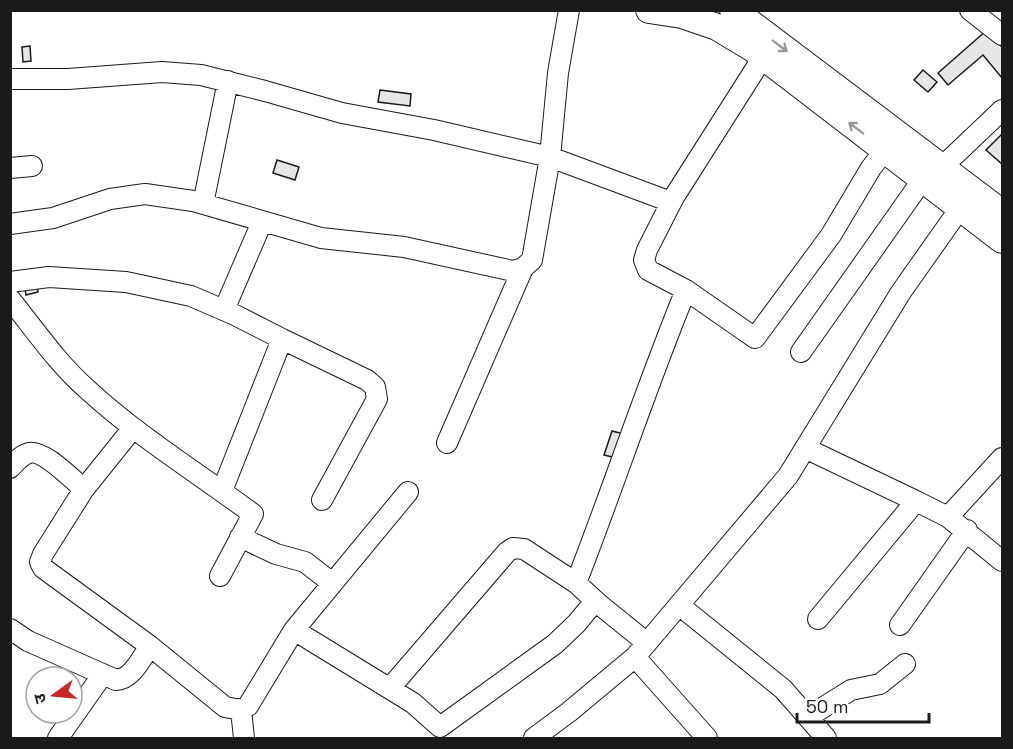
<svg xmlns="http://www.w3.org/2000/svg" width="1013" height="749" font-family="'Space Grotesk','Noto Sans Devanagari',sans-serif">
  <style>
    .building { fill: #e6e6e6; stroke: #1a1a1a; stroke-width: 1.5 }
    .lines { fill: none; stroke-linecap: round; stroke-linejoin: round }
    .minor-casing { stroke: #1a1a1a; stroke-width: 22 }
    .major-casing { stroke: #1a1a1a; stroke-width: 28 }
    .minor { stroke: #fff; stroke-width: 20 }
    .major { stroke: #fff; stroke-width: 26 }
    .oneway { stroke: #989898 }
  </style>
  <rect width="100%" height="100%" fill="#fff"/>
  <!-- building -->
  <path class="building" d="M987 30 1002 47V78L983 55 948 85 938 73Z
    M30 46 31 61 23 62 22 47Z
    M923 70 937 82 928 92 914 80Z
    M380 90 411 94 410 106 378 102Z
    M1002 134V164L986 150Z
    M277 160 299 167 295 180 273 173Z
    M36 280 38 292 26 295 24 283Z
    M612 431 628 435 620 459 604 455Z"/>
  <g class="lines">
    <!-- minor casing -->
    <g class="minor-casing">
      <path id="minor" d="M569 10 558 73 550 157 671 202
        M970 10 1002 35
        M10 79H68L162 72 201 75 265 91 342 113 434 130 550 157 532 260 523 268 513 271 404 247 321 238 193 201 145 194 110 199 53 218 10 224
        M942 167 1002 110
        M10 168 32 166
        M203 204 228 81
        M10 282 49 277 126 282 191 296 235 315 282 339 222 491
        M686 290 755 338 831 235 871 168 885 150
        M10 299C35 330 58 364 88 390 139 437 198 473 253 514L220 576
        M224 310 262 222
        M282 339 367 380 375 387 377 399 322 500
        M801 352 923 179
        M133 428 84 489 43 554 40 562 43 568 150 646 225 707 241 710 248 706 294 630 413 703 440 727 555 644 577 623 595 601
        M447 443 523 268
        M805 448 916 501 818 619
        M10 468C16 462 21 455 29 453 43 449 73 480 84 489
        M916 501 948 517 1002 561
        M948 517 1002 458
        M240 537 276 554 305 562 332 583
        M576 583C614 486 646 387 686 290L648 270 644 260 647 250 674 197 763 57
        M679 605 783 689 826 738
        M900 625 967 530
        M10 629 28 641 116 680C132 679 141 659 150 646
        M294 630 408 492
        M635 657 707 738
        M390 688 507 552 513 548 524 549 576 583 600 605 647 643
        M241 710 244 738
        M808 717 851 690 880 684 905 664
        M58 738 103 674
        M534 738 569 712 635 657 788 476 901 292 968 197"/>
    </g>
    <!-- major casing -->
    <g class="major-casing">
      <path id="major" d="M649 10 682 15 717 27 752 48 1002 240
        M733 10 1002 213"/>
    </g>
    <!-- minor -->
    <use href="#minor" class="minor"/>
    <!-- major -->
    <use href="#major" class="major"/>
  </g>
  <!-- one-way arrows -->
  <defs><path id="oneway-shaft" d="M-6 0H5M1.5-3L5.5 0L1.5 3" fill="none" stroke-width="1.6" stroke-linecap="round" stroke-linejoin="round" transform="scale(1.5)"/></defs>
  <g class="oneway">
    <use href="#oneway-shaft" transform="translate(780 46) rotate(37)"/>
    <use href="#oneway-shaft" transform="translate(856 128) rotate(-143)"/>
  </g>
  <!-- border -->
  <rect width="1013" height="749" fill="none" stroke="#1a1a1a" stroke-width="24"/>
  <!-- north arrow -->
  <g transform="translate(54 695) rotate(255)"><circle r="28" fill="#ffffff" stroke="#a3a3a3" stroke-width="1.5"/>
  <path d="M0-4.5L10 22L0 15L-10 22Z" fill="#c62828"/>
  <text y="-9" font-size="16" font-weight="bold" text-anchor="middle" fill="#1a1a1a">उ</text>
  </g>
  <!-- scale -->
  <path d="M797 713v9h132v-9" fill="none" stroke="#1a1a1a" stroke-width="3"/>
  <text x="806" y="713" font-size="18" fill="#1a1a1a" stroke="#ffffff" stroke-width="4.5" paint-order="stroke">50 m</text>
</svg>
